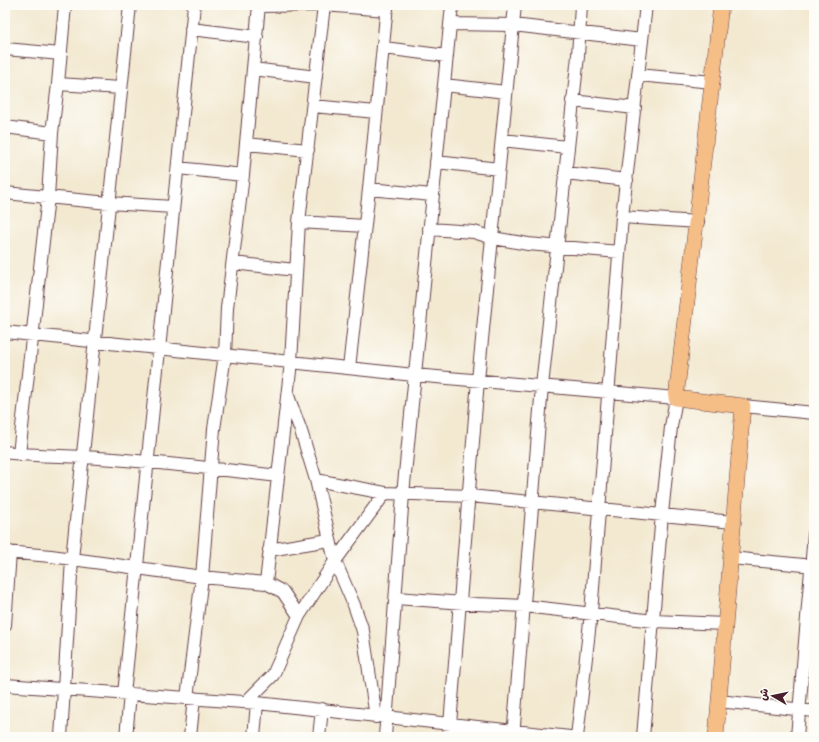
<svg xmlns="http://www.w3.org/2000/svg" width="819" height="742" font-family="'Comic Neue','Playpen Sans Arabic',sans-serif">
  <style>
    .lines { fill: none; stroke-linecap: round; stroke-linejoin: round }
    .minor-casing { stroke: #633d44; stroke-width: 14 }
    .major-casing { stroke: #633d44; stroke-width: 16 }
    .minor { stroke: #fff; stroke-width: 12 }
    .major { stroke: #f6be87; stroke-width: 15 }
  </style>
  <rect width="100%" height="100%" fill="#fdfcf7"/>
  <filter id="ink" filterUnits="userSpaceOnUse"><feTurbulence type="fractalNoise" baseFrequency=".025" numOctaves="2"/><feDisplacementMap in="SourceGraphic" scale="8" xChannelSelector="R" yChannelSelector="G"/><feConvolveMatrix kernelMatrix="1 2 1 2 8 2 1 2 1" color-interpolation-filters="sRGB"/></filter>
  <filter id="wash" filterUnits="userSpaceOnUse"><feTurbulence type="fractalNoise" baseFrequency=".012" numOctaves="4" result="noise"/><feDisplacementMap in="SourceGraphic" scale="16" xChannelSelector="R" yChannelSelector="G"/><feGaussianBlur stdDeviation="0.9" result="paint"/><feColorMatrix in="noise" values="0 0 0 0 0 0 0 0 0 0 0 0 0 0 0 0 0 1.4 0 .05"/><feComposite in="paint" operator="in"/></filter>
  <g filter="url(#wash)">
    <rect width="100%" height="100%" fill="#f3e9d1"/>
  </g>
  <g filter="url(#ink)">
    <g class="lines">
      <!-- minor casing -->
      <g class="minor-casing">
        <path id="minor" d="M259 6 324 5 387 10
          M451 24 513 25 642 40
          M191 29 257 37
          M384 48 447 56
          M5 49 61 54
          M253 69 316 77
          M638 75 713 82
          M58 84 121 88
          M444 85 506 92
          M572 101 635 108
          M313 106 376 112
          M5 127 52 133
          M502 140 567 147
          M246 144 308 150
          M436 162 499 169
          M178 168 243 175
          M565 173 627 180
          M369 189 432 195
          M5 193 109 203 173 207
          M622 217 698 222
          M299 222 365 226
          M429 229 474 232 493 238 528 244 619 252
          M233 263 295 270
          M5 332 414 375 676 398 671 427 662 514 643 737
          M349 368 369 189 387 5
          M288 396 301 431 316 480 335 561 354 605 363 631 376 717
          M743 406 814 413
          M5 452C37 457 68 455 99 458 159 462 219 469 278 476
          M19 454 48 197 52 133 58 84 65 5
          M316 480 385 493
          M269 550 329 540
          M5 552 51 556 202 577 266 583 283 592 299 616
          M731 558 814 566
          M266 583 291 362 299 222 324 5
          M396 598 477 604 524 606 654 621 725 624
          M5 625 10 552
          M5 685 257 703 570 737
          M124 694 194 5
          M187 698 202 577 214 429 225 355 227 308 243 175 259 5
          M718 701 814 711
          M246 702 273 675 299 616 335 561 385 493 470 496 733 522
          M61 737 72 559 130 5
          M126 737 130 694
          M190 737 194 698
          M254 737 257 703
          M319 737 322 709
          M385 737 403 494 452 5
          M449 737 478 380 515 5
          M513 737 542 386 578 56 581 5
          M577 737 591 613 622 217 646 5
          M797 737 814 534"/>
      </g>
      <!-- major casing -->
      <g class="major-casing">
        <path id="major" d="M716 737 743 406 676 398 721 5"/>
      </g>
      <!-- minor -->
      <use href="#minor" class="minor"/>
      <!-- major -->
      <use href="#major" class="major"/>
    </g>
  </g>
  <!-- margin -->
  <rect width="819" height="742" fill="none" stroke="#fdfcf7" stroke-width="20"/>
  <!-- north arrow -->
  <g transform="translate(773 696) rotate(279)" stroke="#fdfcf7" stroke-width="3" paint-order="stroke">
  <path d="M0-3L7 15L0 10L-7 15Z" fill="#4a1f2b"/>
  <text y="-6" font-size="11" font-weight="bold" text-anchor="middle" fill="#4a1f2b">ش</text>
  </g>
</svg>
